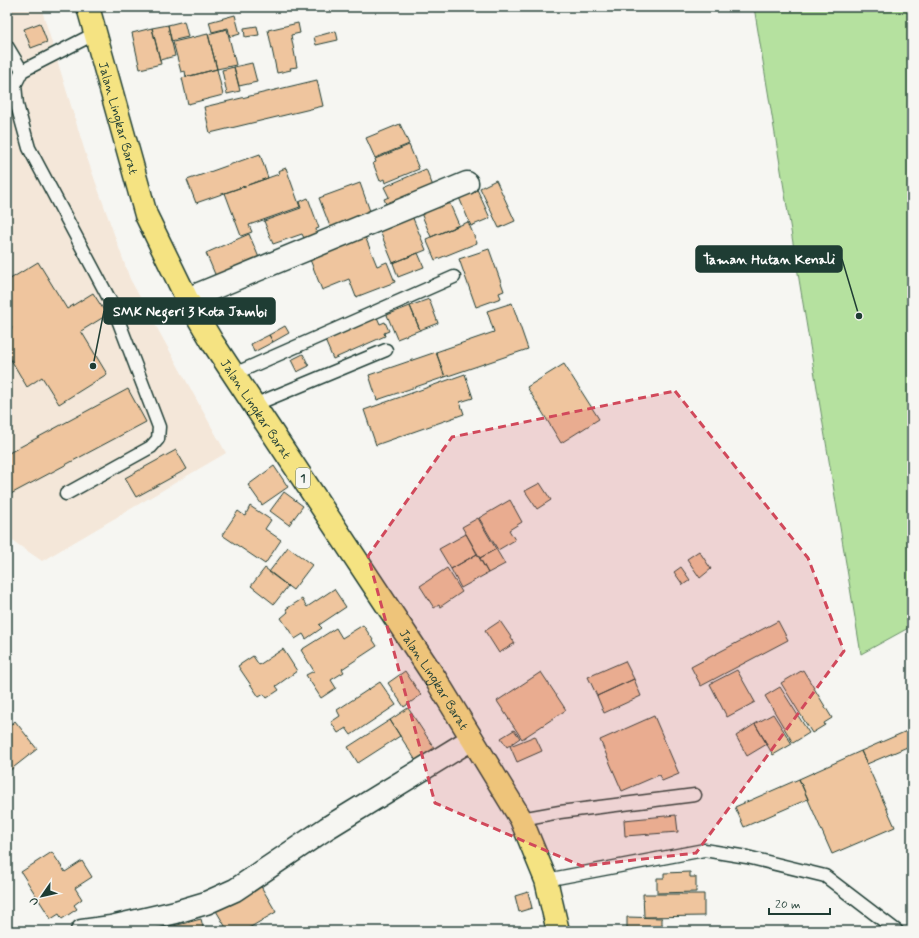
<svg xmlns="http://www.w3.org/2000/svg" width="919" height="938" font-family="Mynerve,sans-serif">
  <style>
    .built { fill: #f4e7d9 }
    .green { fill: #b5e19f; stroke: #6a8f6a }
    .building { fill: #efc59e; stroke: #1f3d34 }
    .lines { fill: none; stroke-linecap: round; stroke-linejoin: round }
    .service-casing { stroke: #1f3d34; stroke-width: 15 }
    .minor-casing { stroke: #1f3d34; stroke-width: 25 }
    .trunk-casing { stroke: #1f3d34; stroke-width: 25 }
    .service { stroke: #f6f6f2; stroke-width: 12 }
    .minor { stroke: #f6f6f2; stroke-width: 22 }
    .trunk { stroke: #f5e382; stroke-width: 22 }
    .marked { fill: #d1495b; fill-opacity: 0.2; stroke: #d1495b; stroke-width: 3; stroke-dasharray: 8 5; stroke-linejoin: round }
    .labels { text-anchor: middle; stroke-width: 3; stroke-linejoin: round; paint-order: stroke }
    .shield { fill: #f6f6f2; stroke: #60746d; stroke-width: 1 }
    .shield-label { font-size: 12px; font-weight: bold; fill: #1f3d34 }
    .street-label { font-size: 13px; fill: #1f3d34; stroke: #f6f6f2 }
    .leader { fill: none; stroke: #1f3d34; stroke-width: 1.5 }
    .callout-dot { fill: #1f3d34; stroke: #f6f6f2; stroke-width: 1.5 }
    .callout { fill: #1f3d34; stroke: #1f3d34; stroke-width: 1.5 }
    .callout-label { font-size: 14px; text-anchor: middle; font-weight: bold; fill: #fff }
  </style>
  <rect width="100%" height="100%" fill="#f6f6f2"/>
  <filter id="ink" filterUnits="userSpaceOnUse"><feTurbulence type="fractalNoise" baseFrequency=".025" numOctaves="2"/><feDisplacementMap in="SourceGraphic" scale="8" xChannelSelector="R" yChannelSelector="G"/><feConvolveMatrix kernelMatrix="1 2 1 2 8 2 1 2 1" color-interpolation-filters="sRGB"/></filter>
  <g filter="url(#ink)">
    <!-- built -->
    <path class="built" d="M7 7H41L86 155 130 279 226 453 42 561 7 537Z"/>
    <!-- green -->
    <path class="green" d="M754 7H912V626L861 654Z"/>
    <!-- building -->
    <path class="building" d="M235 15 240 34 230 37 228 28 212 32 209 22Z
      M184 21 188 37 171 41 168 25Z
      M40 23 47 42 31 48 24 29Z
      M298 23 300 33 291 35 297 67 290 68 291 70 277 73 268 30Z
      M168 25 175 56 160 60 152 28Z
      M257 26 259 35 245 37 244 28Z
      M152 28 161 64 140 69 132 33Z
      M227 29 236 65 217 69 208 34Z
      M336 31 338 40 316 45 314 37Z
      M208 34 217 69 186 77 185 71 181 72 173 42Z
      M252 63 257 82 239 86 234 67Z
      M234 67 240 91 227 94 222 70Z
      M217 69 223 95 188 104 182 78Z
      M317 80 323 106 210 133 204 107Z
      M400 124 409 144 375 158 366 138Z
      M409 145 419 169 385 183 384 179 380 181 373 163 376 162 375 159Z
      M260 154 268 178 196 203 187 180Z
      M286 168 300 207 249 225 252 232 241 236 225 193 279 174 278 171Z
      M426 169 435 191 389 211 384 199 389 197 384 187Z
      M496 180 515 221 499 228 480 188Z
      M360 183 371 214 331 229 319 198Z
      M476 187 490 218 471 226 458 195Z
      M446 195 459 225 431 237 418 206Z
      M308 198 319 228 316 229 317 234 304 238 302 234 273 244 264 221 301 208 299 202Z
      M410 211 426 250 393 263 377 224Z
      M468 222 477 243 435 260 426 239Z
      M249 234 260 260 217 279 206 253Z
      M364 234 377 266 387 262 395 282 356 297 349 279 322 290 309 257Z
      M489 249 504 291 499 293 501 298 476 307 459 259Z
      M418 253 424 267 398 277 393 263Z
      M38 262 67 309 93 293 107 315 81 331 107 374 59 404 42 377 27 387 7 353V332L12 328 7 320V281Z
      M429 299 438 323 420 330 410 306Z
      M512 303 528 349 445 377 436 352 494 332 487 311Z
      M410 306 420 330 397 339 387 315Z
      M376 315 380 324 385 322 389 331 384 333 385 336 333 359 324 338Z
      M285 326 289 333 273 342 269 335Z
      M269 335 273 342 254 352 251 344Z
      M436 352 445 377 377 400 369 375Z
      M303 354 309 366 297 372 291 360Z
      M564 364 599 419 561 443 527 387Z
      M465 374 473 398 460 402 464 414 376 445 364 410Z
      M128 389 146 422 7 496V454Z
      M176 450 187 469 136 497 125 478Z
      M274 466 288 487 262 505 248 485Z
      M540 483 551 500 537 509 525 491Z
      M284 492 303 506 289 525 270 511Z
      M510 500 522 522 509 530 515 540 498 550 479 518Z
      M250 506 271 520 265 529 281 540 265 564 222 535 238 511 245 516Z
      M478 518 496 549 480 558 462 527Z
      M466 534 477 554 451 569 439 549Z
      M288 547 312 565 293 590 269 572Z
      M496 549 505 564 488 573 480 558Z
      M699 551 711 569 700 578 687 559Z
      M477 554 488 573 461 588 451 569Z
      M681 567 690 580 683 585 674 572Z
      M265 568 288 586 274 604 251 586Z
      M447 568 462 592 440 607 439 605 434 608 420 586Z
      M334 589 346 607 319 625 322 628 306 639 303 634 295 639 281 618 288 612 286 609 302 599 307 607Z
      M500 621 515 643 499 653 485 631Z
      M778 621 788 640 701 686 691 667Z
      M363 625 377 646 342 669 344 672 331 680 336 688 321 698 306 675 314 671 301 650 336 628 342 638Z
      M283 649 297 671 276 686 279 690 267 698 264 694 259 697 238 666 253 656 259 665Z
      M625 661 634 679 597 696 588 677Z
      M737 670 755 702 727 717 710 684Z
      M803 670 832 718 824 723 825 725 812 733 781 683Z
      M405 671 421 695 404 707 388 683Z
      M541 672 566 710 522 739 497 701Z
      M634 679 641 696 604 713 597 696Z
      M380 682 396 705 351 735 346 728 338 733 331 722 340 716 337 710Z
      M780 687 809 733 793 743 765 696Z
      M408 708 437 752 418 764 390 720Z
      M773 714 792 744 773 755 755 724Z
      M654 716 679 774 662 781 659 775 622 791 600 740Z
      M390 720 400 736 358 763 348 747Z
      M15 721 37 749 9 771 7 769V728Z
      M755 724 767 744 747 756 736 736Z
      M514 730 520 738 507 747 501 738Z
      M909 730 912 737V745L867 764 861 751Z
      M535 736 542 751 517 762 510 746Z
      M861 751 895 827 832 854 799 779Z
      M799 779 808 799 744 827 735 807Z
      M676 815 678 832 625 836 624 820Z
      M52 852 65 872 82 861 92 877 75 888 82 899 74 905 77 909 62 919 59 914 51 919 21 872Z
      M690 872V877H696V892L657 893V878H664V873Z
      M259 883 276 912 244 931H228L215 909Z
      M528 892 532 908 519 912 515 896Z
      M643 894H704V916L644 917Z
      M627 917 662 918V931H627Z
      M201 919 204 931H171L170 927Z
      M160 925 162 931H134Z"/>
    <g class="lines">
      <!-- service casing -->
      <g class="service-casing">
        <path id="service" d="M7 46 22 71
          M234 374 454 277
          M254 405 386 350
          M66 494 151 447 158 439 159 427 112 304 29 148 17 105 15 85 22 71 96 33
          M521 819 560 812 695 795
          M546 880 704 850 747 857 825 876 897 931"/>
      </g>
      <!-- minor casing -->
      <g class="minor-casing">
        <path id="minor" d="M187 299 467 183
          M82 931 111 927
          M112 931 111 927 176 912 206 903 235 890 327 828 472 739"/>
      </g>
      <!-- trunk casing -->
      <g class="trunk-casing">
        <g id="trunk">
          <path id="s1" d="M88 7 146 215 187 299 213 343 254 405 435 678 521 819 546 880 558 931"/>
        </g>
      </g>
      <!-- service -->
      <use href="#service" class="service"/>
      <!-- minor -->
      <use href="#minor" class="minor"/>
      <!-- trunk -->
      <use href="#trunk" class="trunk"/>
    </g>
  </g>
  <!-- marked area -->
  <path class="marked" d="M675 391 808 558 844 651 696 853 582 866 435 803 368 556 452 437Z"/>
  <g class="labels">
    <!-- shield labels -->
    <rect class="shield" x="296" y="468" width="14" height="20" rx="3"/>
    <g class="shield-label">
      <text x="303" y="482">1</text>
    </g>
    <!-- street labels -->
    <g class="street-label">
      <text dy="5" stroke="none"><textPath href="#s1" startOffset="115">Jalan Lingkar Barat</textPath></text>
      <text dy="5" stroke="none"><textPath href="#s1" startOffset="439">Jalan Lingkar Barat</textPath></text>
      <text dy="5" stroke="none"><textPath href="#s1" startOffset="763">Jalan Lingkar Barat</textPath></text>
    </g>
  </g>
  <!-- callouts -->
  <path class="leader" d="M859 316L842 259M93 366L104 311"/>
  <g class="callout-dot">
    <circle cx="859" cy="316" r="4"/>
    <circle cx="93" cy="366" r="4"/>
  </g>
  <g class="callout">
    <rect x="696" y="246" width="146" height="26" rx="4"/>
    <rect x="104" y="298" width="171" height="26" rx="4"/>
  </g>
  <g class="callout-label">
    <text x="769" y="264">Taman Hutan Kenali</text>
    <text x="190" y="316">SMK Negeri 3 Kota Jambi</text>
  </g>
  <!-- margin -->
  <rect width="919" height="938" fill="none" stroke="#f6f6f2" stroke-width="24"/>
  <rect x="12" y="12" width="895" height="914" fill="none" stroke="#1f3d34" stroke-width="1.5" filter="url(#ink)"/>
  <!-- north arrow -->
  <g transform="translate(42 896) rotate(236)" stroke="#f6f6f2" stroke-width="3" paint-order="stroke">
  <path d="M0-3L7 15L0 10L-7 15Z" fill="#1f3d34"/>
  <text y="-6" font-size="11" font-weight="bold" text-anchor="middle" fill="#1f3d34">U</text>
  </g>
  <!-- scale -->
  <path d="M769 908v6h61v-6" fill="none" stroke="#1f3d34" stroke-width="2"/>
  <text x="775" y="908" font-size="12" fill="#1f3d34" stroke="#f6f6f2" stroke-width="3" paint-order="stroke">20 m</text>
</svg>
